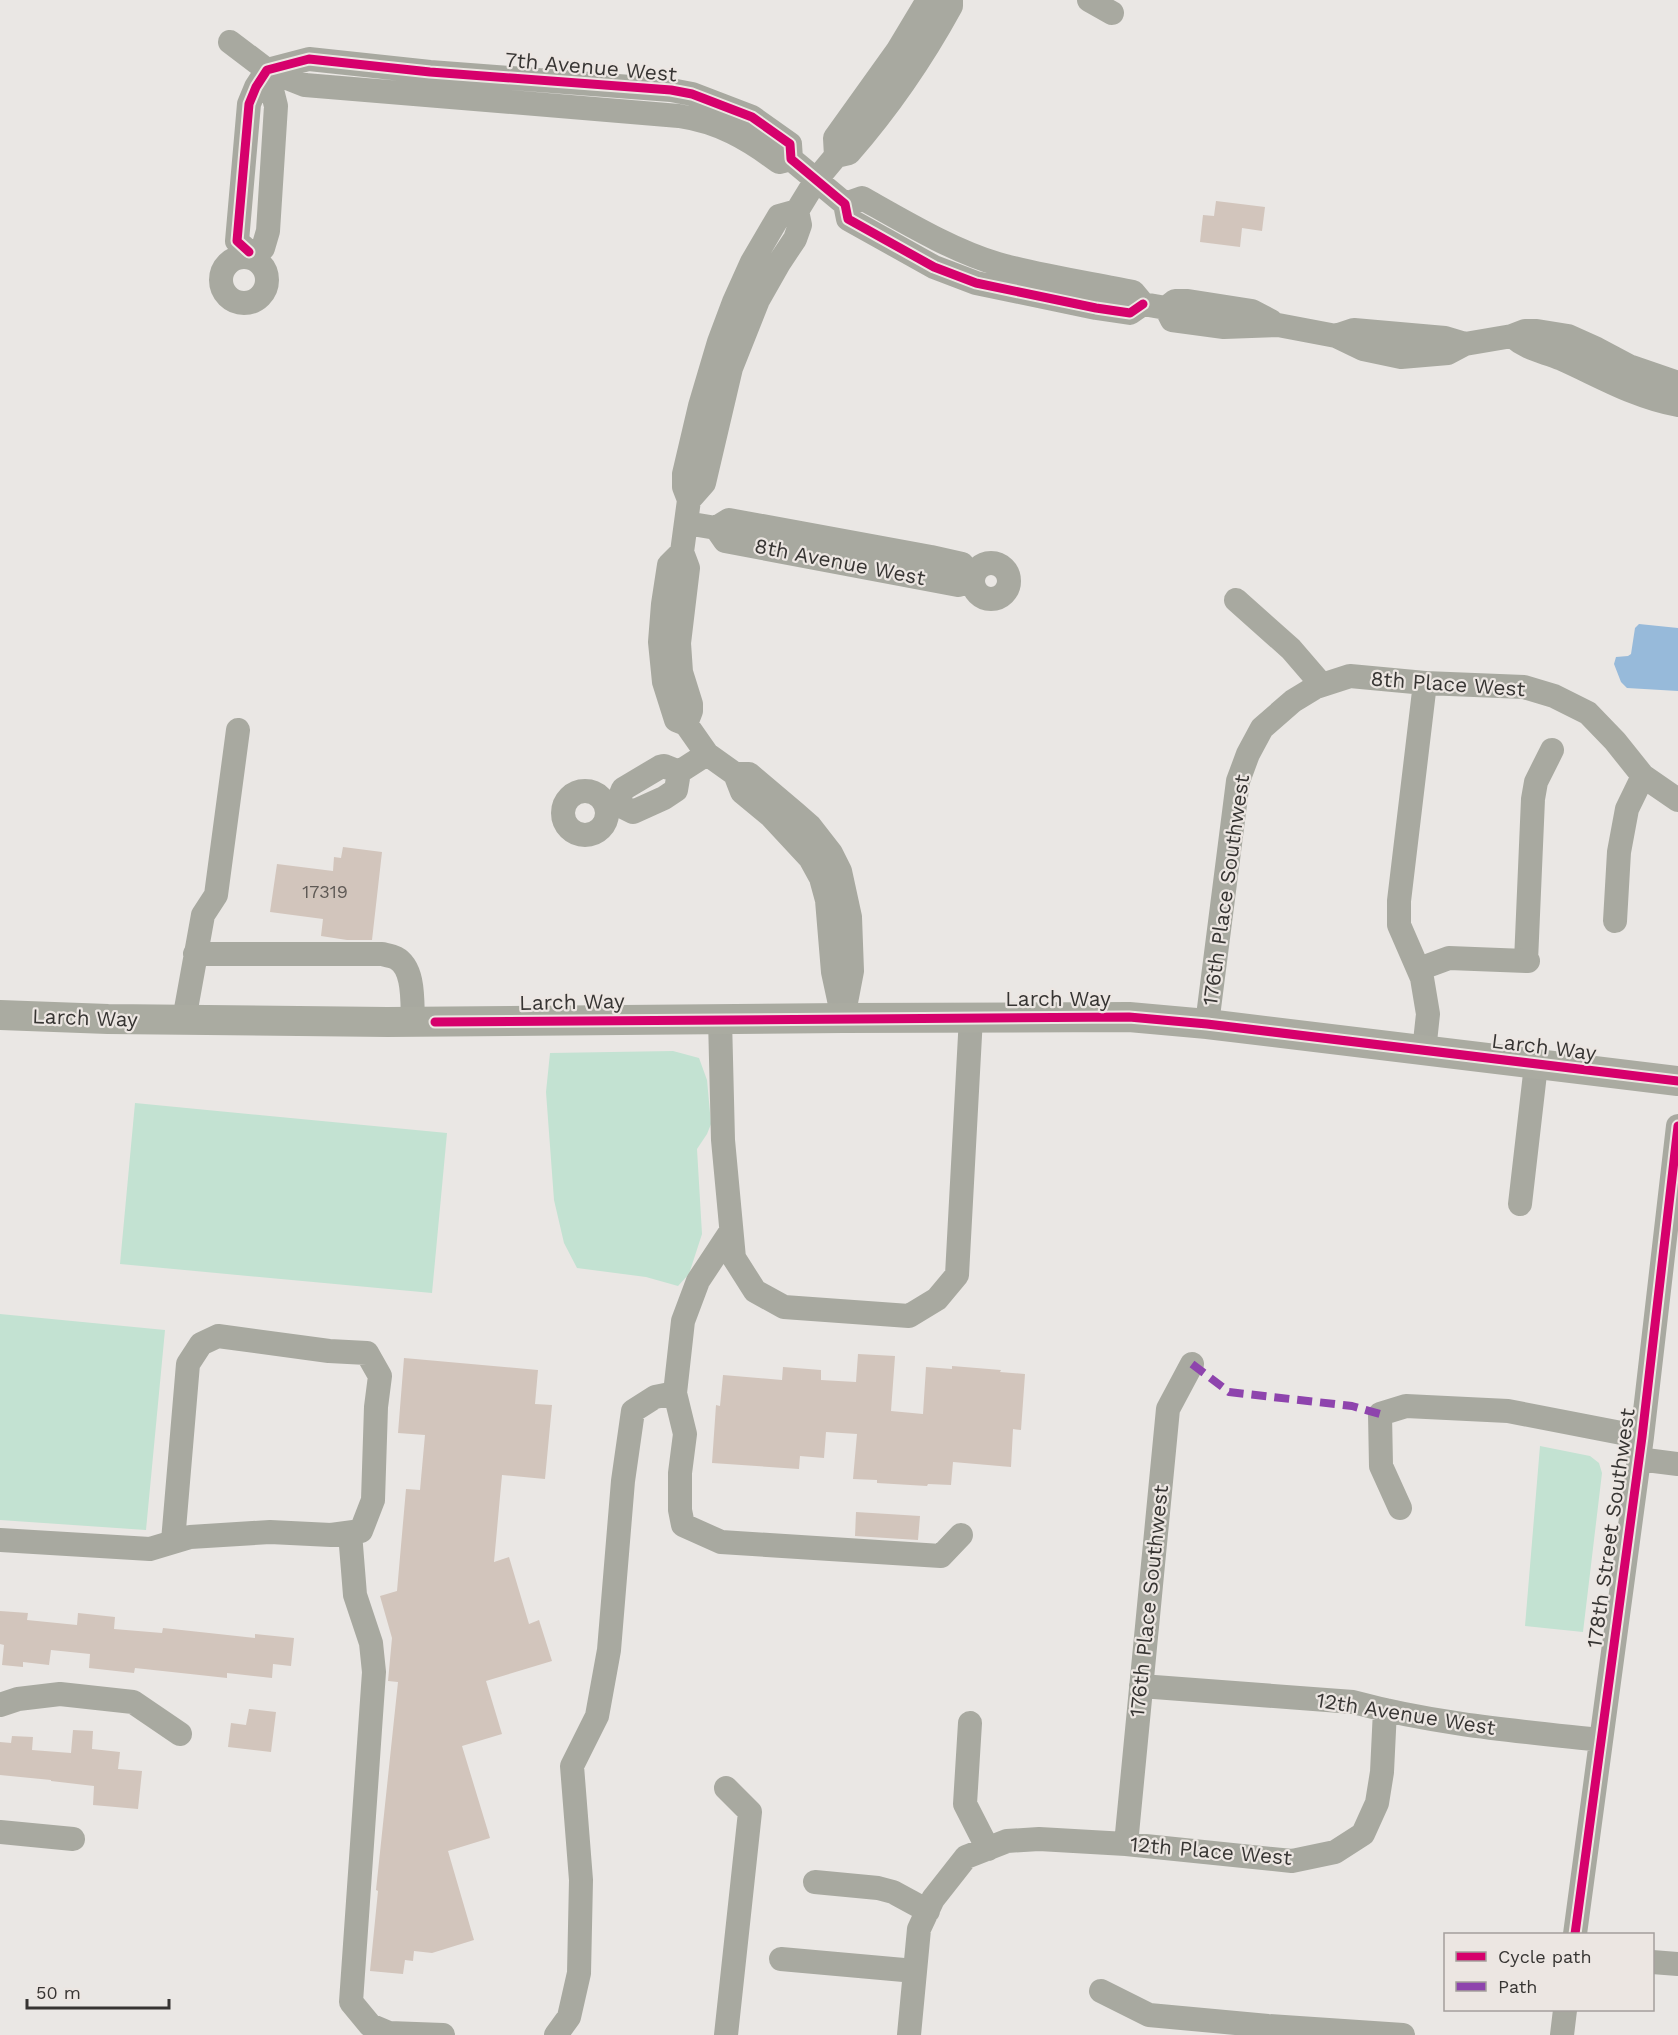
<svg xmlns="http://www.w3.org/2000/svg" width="1678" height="2035" font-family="'Work Sans',sans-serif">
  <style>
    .green { fill: #c3e2d2 }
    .water { fill: #97bada }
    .building { fill: #d2c5bc }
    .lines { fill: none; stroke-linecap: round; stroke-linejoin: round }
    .minor { stroke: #a8a9a0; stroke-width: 24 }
    .major { stroke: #aaaba1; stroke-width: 30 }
    .quiet { stroke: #8e44ad; stroke-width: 8; stroke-dasharray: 15 8; stroke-linecap: butt }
    .cycleway-casing { stroke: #ece6e2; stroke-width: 13 }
    .cycleway { stroke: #d6006c; stroke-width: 9 }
    .labels { text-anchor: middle; stroke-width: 4.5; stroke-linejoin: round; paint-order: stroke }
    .number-label { font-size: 18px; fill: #5e5955 }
    .street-label { font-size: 21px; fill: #373533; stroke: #ece6e2 }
  </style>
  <rect width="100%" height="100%" fill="#eae7e4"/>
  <!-- green -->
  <path class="green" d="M673 1051 699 1058 707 1080 711 1124 707 1134 697 1149 702 1234 689 1274 678 1286 646 1277 577 1268 564 1243 554 1200 546 1092 550 1053Z
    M135 1103 447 1133 432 1293 120 1264Z
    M0 1314 165 1330 146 1530 0 1520Z
    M1540 1446 1590 1456 1599 1463 1602 1473 1583 1632 1525 1626Z"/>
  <!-- water -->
  <path class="water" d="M1639 624 1678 628V691L1627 688 1621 682 1614 664 1616 657 1628 656 1631 654 1635 628Z"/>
  <!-- building -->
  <path class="building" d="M1216 201 1265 207 1262 231 1242 228 1240 247 1200 242 1203 215 1214 216Z
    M343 847 382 852 372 940H347L321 936 323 919 270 912 277 864 333 871 334 857 341 858Z
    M858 1354 895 1356 891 1411 923 1414 926 1367 952 1369V1366L1001 1370 1000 1372 1025 1374 1021 1430 1013 1429 1011 1467 953 1462 951 1485 928 1484 927 1486 877 1483V1480L853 1479 857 1434 826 1432 824 1458 800 1456 799 1469 712 1463 716 1405 720 1406 723 1375 782 1380 783 1367 821 1370V1380L856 1382Z
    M404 1358 538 1370 535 1404 552 1405 545 1479 502 1475 494 1562 509 1557 529 1624 539 1620 552 1661 486 1681 502 1734 462 1746 490 1838 448 1851 474 1940 432 1953 414 1951 413 1961 405 1960 403 1974 370 1971 378 1891 376 1890 398 1682 388 1681 392 1638 380 1596 397 1591 406 1489 420 1490 425 1435 398 1433Z
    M856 1512 920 1516 918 1540 855 1536Z
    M0 1611 28 1613 27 1620 77 1625 78 1613 115 1617 114 1629 162 1633 163 1628 255 1638V1634L294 1638 291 1666 273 1664 272 1678 227 1673V1678L135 1668 134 1673 89 1668 90 1654 51 1650 49 1665 23 1662V1667L2 1665 4 1645 0 1644Z
    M249 1709 276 1712 271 1752 228 1747 231 1723 246 1725Z
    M73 1730 93 1731 92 1749 120 1752 118 1769 142 1771 138 1809 93 1805 94 1786 51 1781V1780L0 1775V1742L11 1743 12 1736 33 1737 32 1750 71 1753Z"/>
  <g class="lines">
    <!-- minor -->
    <path class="minor" d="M1089 0 1112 13
      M230 42 267 70 305 85 679 116C719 122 747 138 779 162L791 159
      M836 156 835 138 898 50 928 0
      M845 204 862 198C903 221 953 251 998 264 1040 276 1089 283 1133 292L1143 304 1166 308 1175 301H1188L1252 311 1271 321
      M249 252 237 241 249 104 256 87 267 70 309 59 430 72 671 90 692 94 752 117 790 144 791 159 845 204 848 219 934 267 976 283 1096 308 1130 313 1143 304
      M249 252 263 248 268 231 276 106 267 70
      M221 280a23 23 0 1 1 46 0a23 23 0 1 1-46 0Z
      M1166 308 1172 320 1224 327 1278 325 1336 336 1363 349 1401 357 1448 353 1465 344 1512 336 1525 331H1537L1568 336 1597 349 1629 366 1678 383
      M1336 336 1354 330 1445 338 1465 344
      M1512 336C1528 350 1543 351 1562 359 1600 376 1637 398 1678 405
      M689 500 704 483 731 368 758 300 779 263 795 239 800 225 797 211 816 180 836 156 849 153C889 107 922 59 951 6V0
      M686 523 716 528 729 520 931 557 962 564 967 576
      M716 528 725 541 958 585 967 576
      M682 552 669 565 663 604 660 642 664 682 676 720 686 724 707 754 735 774H749L795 813 810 826 831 853 840 871 850 917 852 971 843 1018
      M973 581a18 18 0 1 1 36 0a18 18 0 1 1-36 0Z
      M1236 600 1291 649 1322 685
      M686 724 691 711V704L681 672 679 643 688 568 682 552 689 500 684 487V474L700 406 719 342 734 302 752 262 779 216 797 211
      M735 774 742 792 771 816 810 858 821 878 827 900 833 972 841 1009
      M563 813a22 22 0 1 1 44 0a22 22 0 1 1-44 0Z
      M617 804 623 789 660 767 664 766 679 772
      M606 807 617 804 633 812 664 798 676 790 679 772 707 754
      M1615 921 1619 852 1627 809 1643 776
      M195 954H382C386 955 392 956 396 958 415 968 412 1003 413 1022
      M1526 961 1533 799 1536 782 1552 750
      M1419 969 1449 958 1528 961
      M720 1019 723 1140 734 1258 755 1291 784 1307 909 1316 937 1299 957 1275 971 1017
      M184 1020 203 915 216 895 238 730
      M1207 1024 1238 781 1248 754 1262 728 1293 701 1316 687 1350 676 1425 683 1524 687 1554 696 1588 713 1615 741 1643 776 1678 800
      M1424 1051 1428 1014 1422 978 1399 925V901L1425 683
      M1520 1204 1536 1065
      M675 1393 685 1434 680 1473V1510L683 1525 721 1542 941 1556 961 1535
      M1638 1459 1678 1464
      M1400 1508 1381 1466 1380 1414 1406 1406 1508 1411 1642 1437
      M350 1533 355 1595 371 1643 374 1672 351 2002 370 2025 389 2033 443 2035
      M0 1540 150 1549 190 1537 270 1532 331 1535 361 1531 373 1500 376 1407 380 1376 367 1353 329 1351 218 1336 201 1344 188 1364 173 1541
      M1141 1686 1353 1702C1434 1724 1517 1731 1600 1740
      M0 1705 18 1699 60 1694 133 1702 180 1734
      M970 1723 965 1804 988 1849
      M726 1788 750 1812 726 2035
      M0 1832 73 1839
      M1126 1844 1168 1409 1192 1364
      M815 1882 878 1888 893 1892 928 1911
      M1575 1934 1642 1437 1678 1126
      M781 1959 915 1971
      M1652 1962 1678 1964
      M1101 1991 1149 2015 1268 2026 1403 2035
      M556 2035 569 2017 579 1973 581 1880 572 1766 597 1716 609 1650 623 1481 633 1411 655 1397 675 1393 683 1321 698 1281 731 1231
      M909 2035 919 1929 933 1899 966 1857 1007 1841 1039 1839 1126 1844 1292 1861 1335 1852 1363 1834 1377 1803 1382 1772 1385 1710
      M1562 2035 1565 2010"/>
    <!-- major -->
    <path class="major" d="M0 1015 108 1019 388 1022 843 1018 1129 1017 1207 1024 1678 1081"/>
    <!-- quiet -->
    <path class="quiet" d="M1192 1364 1229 1392 1352 1406 1380 1414"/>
    <!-- cycleway casing -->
    <g class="cycleway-casing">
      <path id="cycleway" d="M249 252 237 241 249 104 256 87 267 70 309 59 430 72 671 90 692 94 752 117 790 144 791 159 845 204 848 219 934 267 976 283 1096 308 1130 313 1143 304
        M435 1022 1129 1017 1207 1024 1678 1081
        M1575 1934 1642 1437 1678 1126"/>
    </g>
    <!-- cycleway -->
    <use href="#cycleway" class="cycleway"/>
  </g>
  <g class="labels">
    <!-- number labels -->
    <g class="number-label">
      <text x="325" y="898">17319</text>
    </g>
    <!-- street labels -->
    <g class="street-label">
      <text transform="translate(591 67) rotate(5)" y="7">7th Avenue West</text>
      <text transform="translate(840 562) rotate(11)" y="7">8th Avenue West</text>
      <text transform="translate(1448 684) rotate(4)" y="7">8th Place West</text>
      <text transform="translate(1226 890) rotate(-82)" y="7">176th Place Southwest</text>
      <text x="1058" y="1006">Larch Way</text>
      <text transform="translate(572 1002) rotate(-1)" y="7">Larch Way</text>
      <text transform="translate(85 1018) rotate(2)" y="7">Larch Way</text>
      <text transform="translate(1544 1047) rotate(7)" y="7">Larch Way</text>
      <text transform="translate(1611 1528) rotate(-82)" y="7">178th Street Southwest</text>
      <text transform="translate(1149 1601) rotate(-84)" y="7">176th Place Southwest</text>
      <text transform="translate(1406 1714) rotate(9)" y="7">12th Avenue West</text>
      <text transform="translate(1211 1851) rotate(5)" y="7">12th Place West</text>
    </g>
  </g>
  <!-- legend -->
  <rect x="1444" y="1933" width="210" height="78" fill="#ece6e2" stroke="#a49f9c" stroke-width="1.5"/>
  <rect x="1456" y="1952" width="30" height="9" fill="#d6006c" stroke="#a49f9c" stroke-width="1.5"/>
  <text x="1498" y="1963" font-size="18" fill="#373533">Cycle path</text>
  <rect x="1456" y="1982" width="30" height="9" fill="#8e44ad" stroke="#a49f9c" stroke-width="1.5"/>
  <text x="1498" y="1993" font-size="18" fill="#373533">Path</text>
  <!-- scale -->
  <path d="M27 1999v9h142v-9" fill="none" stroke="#373533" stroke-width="3"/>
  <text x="36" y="1999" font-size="18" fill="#373533" stroke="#ece6e2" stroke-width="4.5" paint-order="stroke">50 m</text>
</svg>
